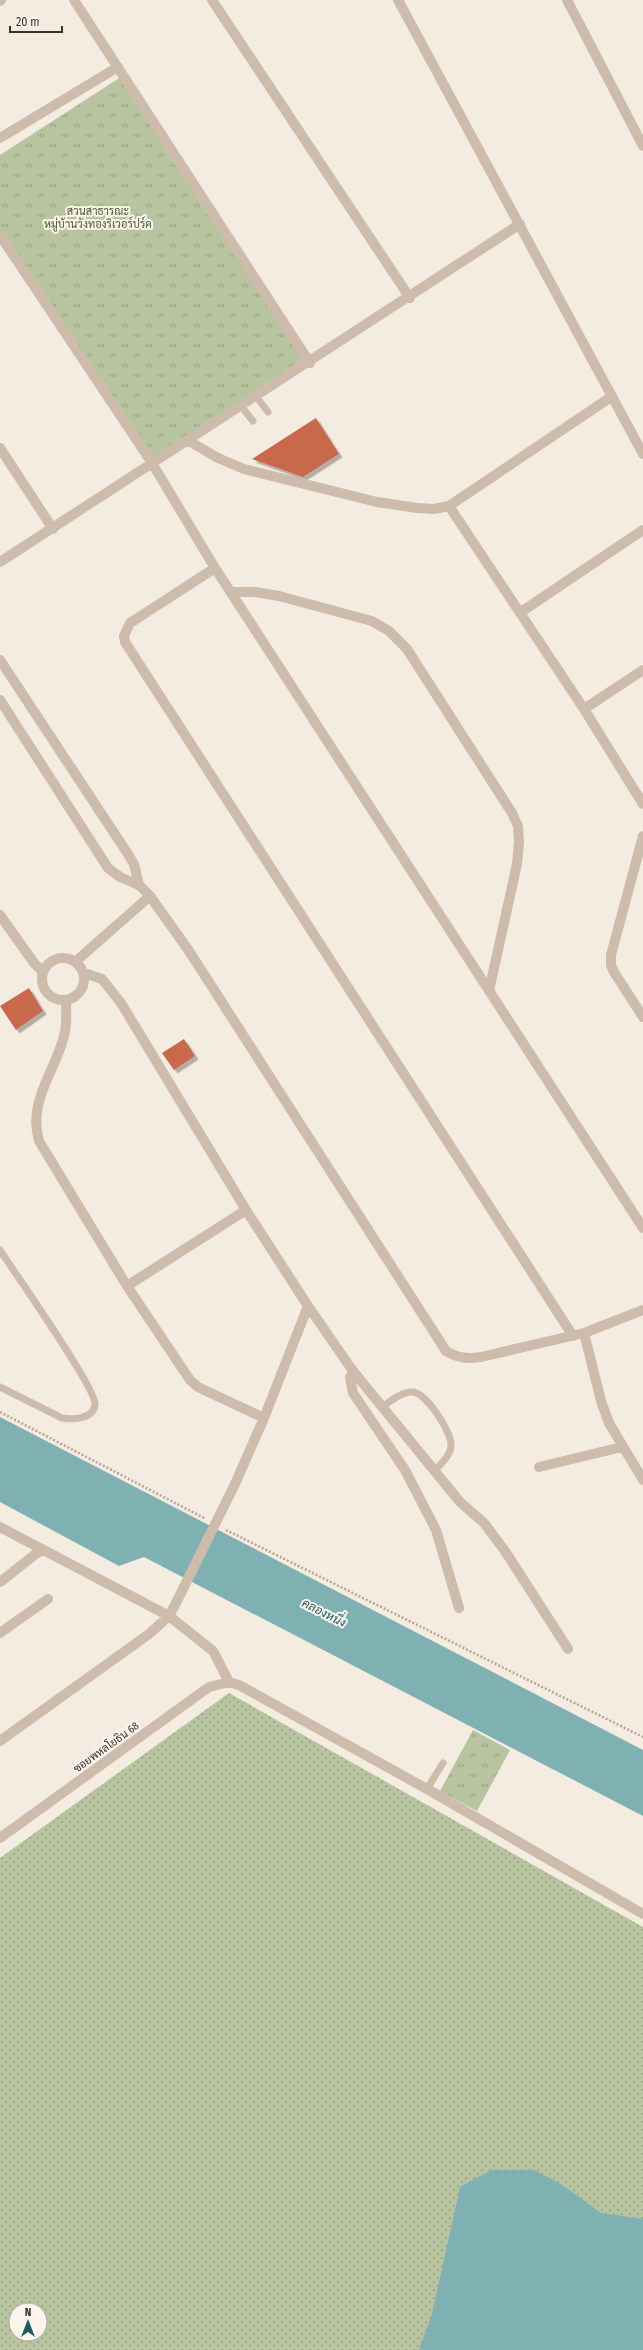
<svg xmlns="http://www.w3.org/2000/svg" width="643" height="2350" font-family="'Fira Sans Condensed',Sarabun,sans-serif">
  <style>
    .grass { fill: url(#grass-dots); fill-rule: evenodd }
    .park { fill: url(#park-tufts) }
    .water { fill: #7fb0b2 }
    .building { fill: #c8694b; filter: url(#shadow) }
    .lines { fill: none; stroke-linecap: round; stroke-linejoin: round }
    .path { stroke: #b9a596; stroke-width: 2.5; stroke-dasharray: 2 2; stroke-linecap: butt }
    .lane { stroke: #cdbbac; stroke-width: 7 }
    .street { stroke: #cdbbac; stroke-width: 10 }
    .street-bridge { stroke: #cdbbac; stroke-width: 10 }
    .labels { text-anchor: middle; stroke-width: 4; stroke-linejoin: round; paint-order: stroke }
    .park-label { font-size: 11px; fill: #4a5a2e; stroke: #fbf5ee }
    .street-label { font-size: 11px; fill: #3b302b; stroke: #fbf5ee }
    .water-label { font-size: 12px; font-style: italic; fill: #1f5a5e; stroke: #fbf5ee }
  </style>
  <defs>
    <pattern id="grass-dots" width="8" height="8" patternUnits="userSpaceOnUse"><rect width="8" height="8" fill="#b8c4a0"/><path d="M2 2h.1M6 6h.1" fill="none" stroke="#97a083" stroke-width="1.8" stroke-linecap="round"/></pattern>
    <pattern id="park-tufts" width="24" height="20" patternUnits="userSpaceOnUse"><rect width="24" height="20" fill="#b8c4a0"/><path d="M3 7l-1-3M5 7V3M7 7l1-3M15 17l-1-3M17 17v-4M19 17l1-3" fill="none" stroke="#97a083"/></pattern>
    <filter id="shadow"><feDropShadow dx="3.5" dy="3.5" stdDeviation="0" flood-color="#0004"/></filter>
  </defs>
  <rect width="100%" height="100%" fill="#f4ebe1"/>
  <!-- grass -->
  <path class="grass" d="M229 1693 643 1927V2350H0V1858ZM16 2310H40V2334H16Z"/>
  <!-- park -->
  <path class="park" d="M121 77 303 359 148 462 0 244V155Z
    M473 1730 510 1750 477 1811 440 1791Z"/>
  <!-- water -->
  <path class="water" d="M0 1417 643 1750V1816L144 1557 119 1566 0 1502Z
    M491 2170H534L561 2184 601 2213 643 2219V2350H419L432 2314 460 2187Z"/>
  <!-- building -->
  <path class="building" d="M316 418 339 454 303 477 252 459Z
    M29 988 43 1011 16 1030 0 1006Z
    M184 1039 195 1056 174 1070 162 1053Z"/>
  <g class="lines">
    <!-- path -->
    <path class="path" d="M0 1412 204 1518
      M226 1530 643 1737"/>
    <!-- lane -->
    <path class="lane" d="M256 396 268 412
      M241 406 253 421
      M0 1250C14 1272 96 1388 95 1404 94 1419 73 1420 62 1418L0 1387
      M382 1407C391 1401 401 1392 412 1392 426 1392 451 1431 451 1445 451 1455 441 1464 435 1470
      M427 1789 443 1763"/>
    <!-- street -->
    <path class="street" d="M74 0 310 363
      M212 0 410 298
      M398 0 643 454
      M567 0 643 146
      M0 1 1 0
      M0 138 118 67
      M0 235 152 463 215 568 643 1228
      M187 440 218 458 244 469 377 502 417 508 434 509 449 506 611 397
      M0 448 53 529
      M449 506 584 709 643 804
      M0 562 520 224
      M215 568 130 623 124 636 125 642 573 1336
      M232 592H255L279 596 372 621 389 631 407 649 512 813 518 826 519 842 517 864 489 991
      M521 612 643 530
      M0 660 126 851 134 864 139 885
      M0 700 108 868 120 877 139 885 150 896 189 951 446 1351C458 1358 467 1359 481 1357L584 1333 643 1310
      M584 709 643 670
      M643 836 611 955V965L614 972 643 1017
      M0 915 34 963 43 972
      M42 979a21 21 0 1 1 42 0a21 21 0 1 1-42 0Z
      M75 962 150 896
      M84 973 102 979 121 1003 246 1210 308 1306 264 1418 235 1484
      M66 1001C66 1011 67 1022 65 1032 57 1070 27 1100 39 1141L127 1286 190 1380 198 1387 264 1418
      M127 1286 246 1210
      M308 1306 353 1371 460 1502 484 1523 505 1551 568 1649
      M584 1333 601 1401 609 1423 643 1480
      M353 1371 350 1378 353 1393 405 1470 436 1530 459 1608
      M539 1467 622 1447
      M0 1527 169 1616 213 1651 229 1682 239 1685 427 1789 643 1914
      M0 1582 42 1549
      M0 1633 48 1599
      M0 1741 149 1634 169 1616 176 1603
      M0 1838 209 1687 229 1682"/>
    <!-- street-bridge -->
    <path class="street-bridge" d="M176 1603 235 1484"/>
  </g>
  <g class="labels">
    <!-- park labels -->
    <g class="park-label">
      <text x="98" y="215">สวนสาธารณะ<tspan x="98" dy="13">หมู่บ้านวังทองริเวอร์ปร์ค</tspan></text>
    </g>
    <!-- street labels -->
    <g class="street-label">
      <text transform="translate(106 1747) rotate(-36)" y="4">ซอยพหลโยธิน 68</text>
    </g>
    <!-- water labels -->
    <g class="water-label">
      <text transform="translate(324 1613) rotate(27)" y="4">คลองหนึ่ง</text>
    </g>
  </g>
  <!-- north arrow -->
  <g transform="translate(28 2322)"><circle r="19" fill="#fbf5ee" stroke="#aea6a0"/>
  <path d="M0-3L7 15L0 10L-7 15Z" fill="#1f5a5e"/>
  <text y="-6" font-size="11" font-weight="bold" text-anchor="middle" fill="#3b302b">N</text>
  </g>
  <!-- scale -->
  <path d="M10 26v6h52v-6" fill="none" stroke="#3b302b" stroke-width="2"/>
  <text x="16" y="26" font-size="12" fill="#3b302b" stroke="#fbf5ee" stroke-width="3" paint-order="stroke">20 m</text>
</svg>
